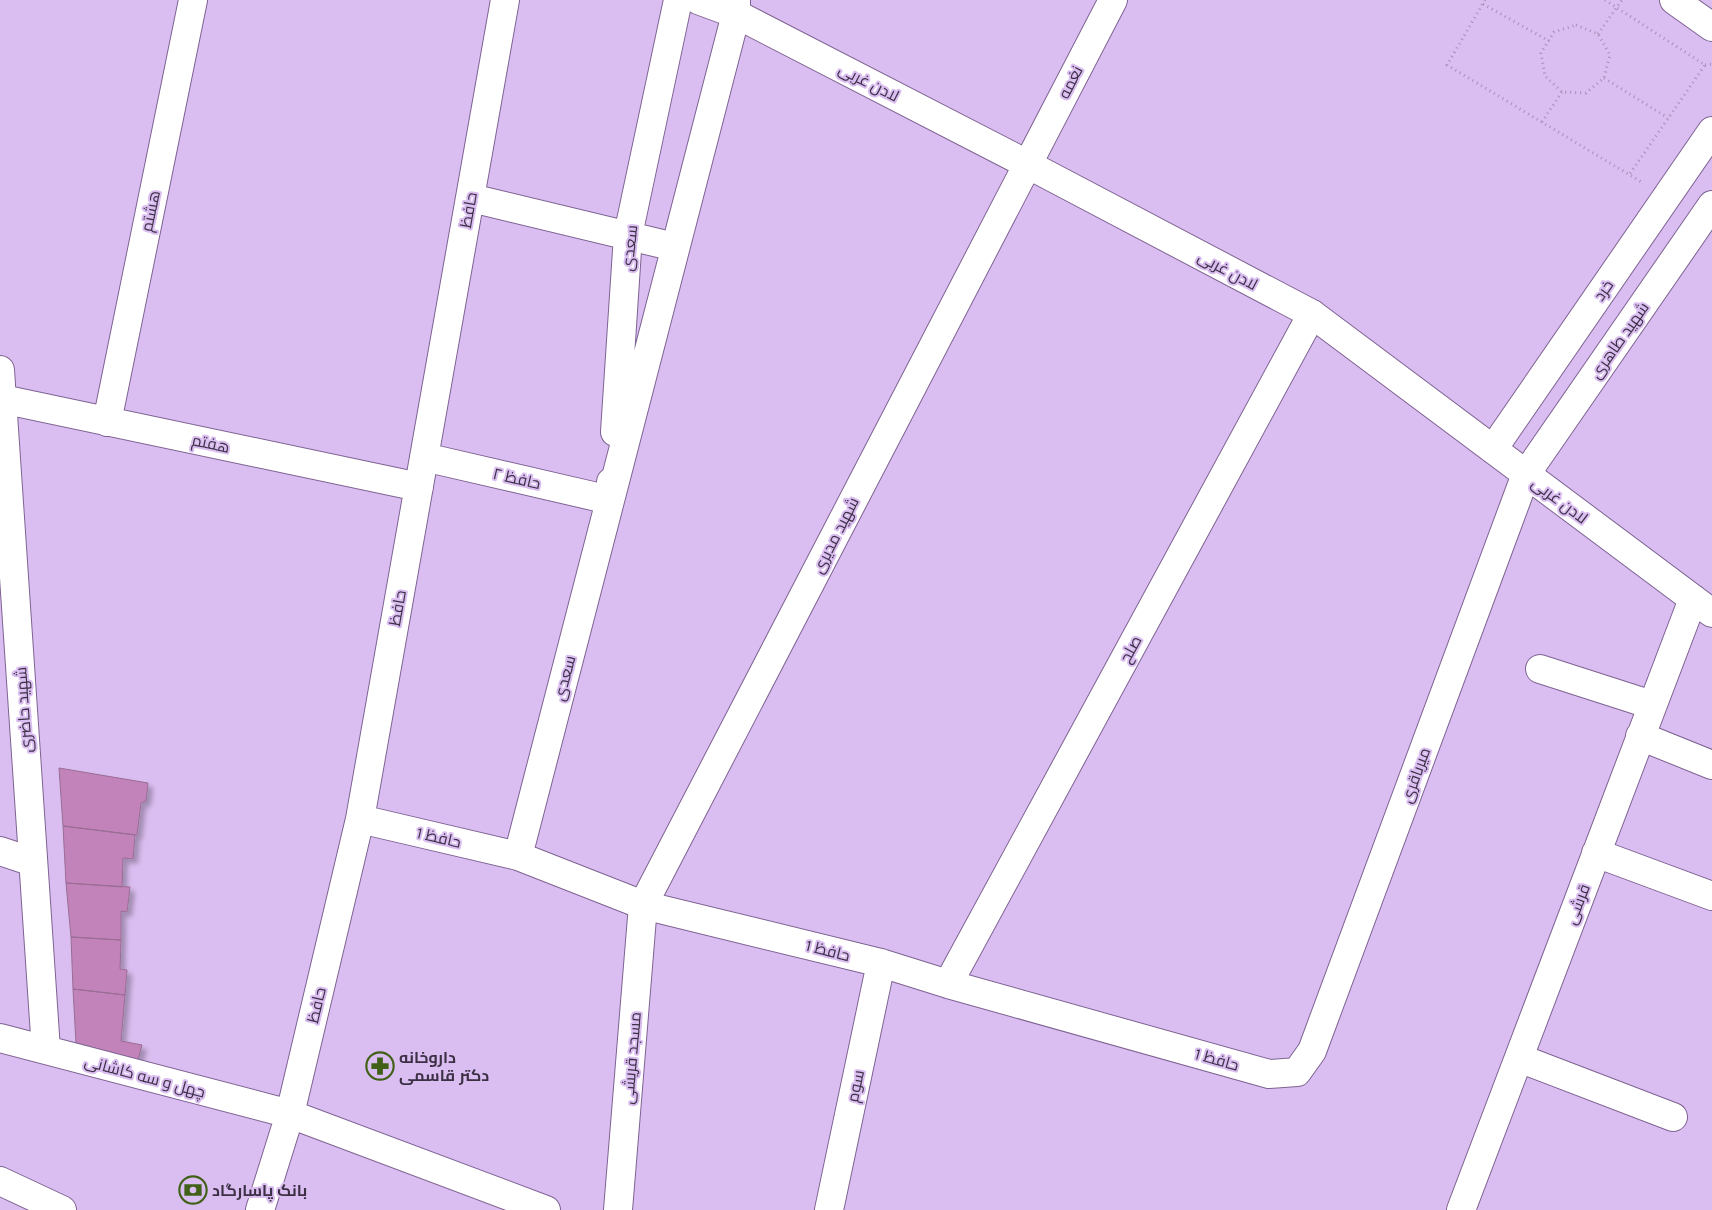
<svg xmlns="http://www.w3.org/2000/svg" width="1712" height="1210" font-family="Karla,Cairo,sans-serif">
  <style>
    .building { fill: #c283bb; stroke: #996d94; filter: url(#shadow) }
    .lines { fill: none; stroke-linecap: round; stroke-linejoin: round }
    .street-casing { stroke: #7e6392; stroke-width: 30 }
    .secondary-casing { stroke: #7e6392; stroke-width: 30 }
    .path { stroke: #a68fb8; stroke-width: 3; stroke-dasharray: 1 4; stroke-linecap: butt }
    .street { stroke: #fff; stroke-width: 28 }
    .secondary { stroke: #fff; stroke-width: 28 }
    .labels { text-anchor: middle; stroke-width: 4; stroke-linejoin: round; paint-order: stroke }
    .street-label { font-size: 16px; fill: #3c3045; stroke: #dbbef1 }
    .poi-label { font-size: 16px; font-weight: bold; fill: #3c3045; stroke: #dbbef1; text-anchor: start }
  </style>
  <defs>
    <filter id="shadow"><feDropShadow dx="4.5" dy="4.5" stdDeviation="2.5" flood-color="#0004"/></filter>
  </defs>
  <rect width="100%" height="100%" fill="#dbbef1"/>
  <!-- building -->
  <path class="building" d="M59 768 148 783 146 801 141 803 137 835 63 826Z
    M63 826 135 835 133 859 123 858 122 887 66 883Z
    M66 883 130 887 127 912 121 911V940L71 937Z
    M71 937 121 940 120 969 127 970 125 995 73 989Z
    M73 989 125 995 121 1041 142 1045 138 1060 76 1043Z"/>
  <g class="lines">
    <!-- street casing -->
    <g class="street-casing">
      <path id="street" d="M1674 0 1712 27
        M471 198 675 247
        M0 370 46 1050
        M2 399 419 487
        M107 422 193 0
        M615 432 628 235 678 0
        M1493 449 1712 131
        M424 457 610 500 611 482
        M1540 669 1652 705
        M1640 736 1712 765
        M360 819 518 856 643 905 881 963 948 984 1269 1074 1297 1072 1312 1051 1526 474 1712 205
        M0 851 33 862
        M1596 853 1712 896
        M518 856 736 14V0
        M948 984 1312 314
        M0 1038 290 1114
        M1519 1058 1673 1117
        M260 1210 290 1114 360 819 505 0
        M618 1210 643 905 1113 0
        M829 1210 881 963
        M1461 1210 1693 599"/>
    </g>
    <!-- secondary casing -->
    <g class="secondary-casing">
      <path id="secondary" d="M698 0 736 14 1027 164 1312 314 1712 613
        M290 1114 546 1210
        M0 1181 62 1210"/>
    </g>
    <!-- path -->
    <path class="path" d="M1485 0 1447 65 1643 183
      M1605 0 1705 65 1629 175
      M1483 4 1549 41
      M1576 25 1598 34 1610 55 1604 78 1586 93 1562 92 1545 76 1541 53 1554 32Z
      M1598 34 1622 0
      M1705 65 1712 64
      M1604 78 1668 118
      M1542 122 1562 92"/>
    <!-- street -->
    <use href="#street" class="street"/>
    <!-- secondary -->
    <use href="#secondary" class="secondary"/>
  </g>
  <!-- icons -->
  <defs>
    <g id="pharmacy-ring" transform="scale(1.4375)"><circle r="9.5" fill="#dbbef1" stroke="#406117" stroke-width="1.5"/><path d="M-2-6h4v4h4v4h-4v4h-4v-4h-4v-4h4Z" fill="#406117"/></g>
    <g id="bank-ring" transform="scale(1.4375)"><circle r="9.5" fill="#dbbef1" stroke="#406117" stroke-width="1.5"/><path d="M-6-4H6V4H-6ZM0-2.3a2.3 2.3 0 1 0 0 4.6a2.3 2.3 0 1 0 0-4.6Z" fill="#406117"/></g>
  </defs>
  <g fill-rule="evenodd">
    <use href="#pharmacy-ring" x="380" y="1066"/>
    <use href="#bank-ring" x="193" y="1190"/>
  </g>
  <g class="labels">
    <!-- street labels -->
    <g class="street-label">
      <text transform="translate(869 82) rotate(27)" y="6">لادن غربی</text>
      <text transform="translate(1070 82) rotate(-63)" y="6">نغمه</text>
      <text transform="translate(468 210) rotate(-80)" y="6">حافظ</text>
      <text transform="translate(150 211) rotate(-78)" y="6">هشتم</text>
      <text transform="translate(629 248) rotate(-84)" y="6">سعدی</text>
      <text transform="translate(1228 270) rotate(28)" y="6">لادن غربی</text>
      <text transform="translate(1603 290) rotate(-55)" y="6">خرد</text>
      <text transform="translate(1619 340) rotate(-55)" y="6">شهید طاهری</text>
      <text transform="translate(211 443) rotate(12)" y="6">هفتم</text>
      <text transform="translate(517 478) rotate(13)" y="6">حافظ ۲</text>
      <text transform="translate(1560 500) rotate(37)" y="6">لادن غربی</text>
      <text transform="translate(835 535) rotate(-63)" y="6">شهید مدیری</text>
      <text transform="translate(397 608) rotate(-80)" y="6">حافظ</text>
      <text transform="translate(1130 649) rotate(-61)" y="6">صلح</text>
      <text transform="translate(564 678) rotate(-75)" y="6">سعدی</text>
      <text transform="translate(23 710) rotate(-94)" y="6">شهید حاضری</text>
      <text transform="translate(1415 775) rotate(-70)" y="6">میرباقری</text>
      <text transform="translate(439 837) rotate(13)" y="6">حافظ 1</text>
      <text transform="translate(1577 904) rotate(-69)" y="6">قرشی</text>
      <text transform="translate(828 950) rotate(14)" y="6">حافظ 1</text>
      <text transform="translate(316 1005) rotate(-77)" y="6">حافظ</text>
      <text transform="translate(631 1058) rotate(-85)" y="6">مسجد قریشی</text>
      <text transform="translate(1217 1059) rotate(16)" y="6">حافظ 1</text>
      <text transform="translate(145 1076) rotate(15)" y="6">چهل و سه کاشانی</text>
      <text transform="translate(855 1086) rotate(-78)" y="6">سوم</text>
    </g>
    <!-- poi labels -->
    <g class="poi-label">
      <text x="399" y="1063">داروخانه<tspan x="399" dy="18">دکتر قاسمی</tspan></text>
      <text x="212" y="1196">بانک پاسارگاد</text>
    </g>
  </g>
</svg>
